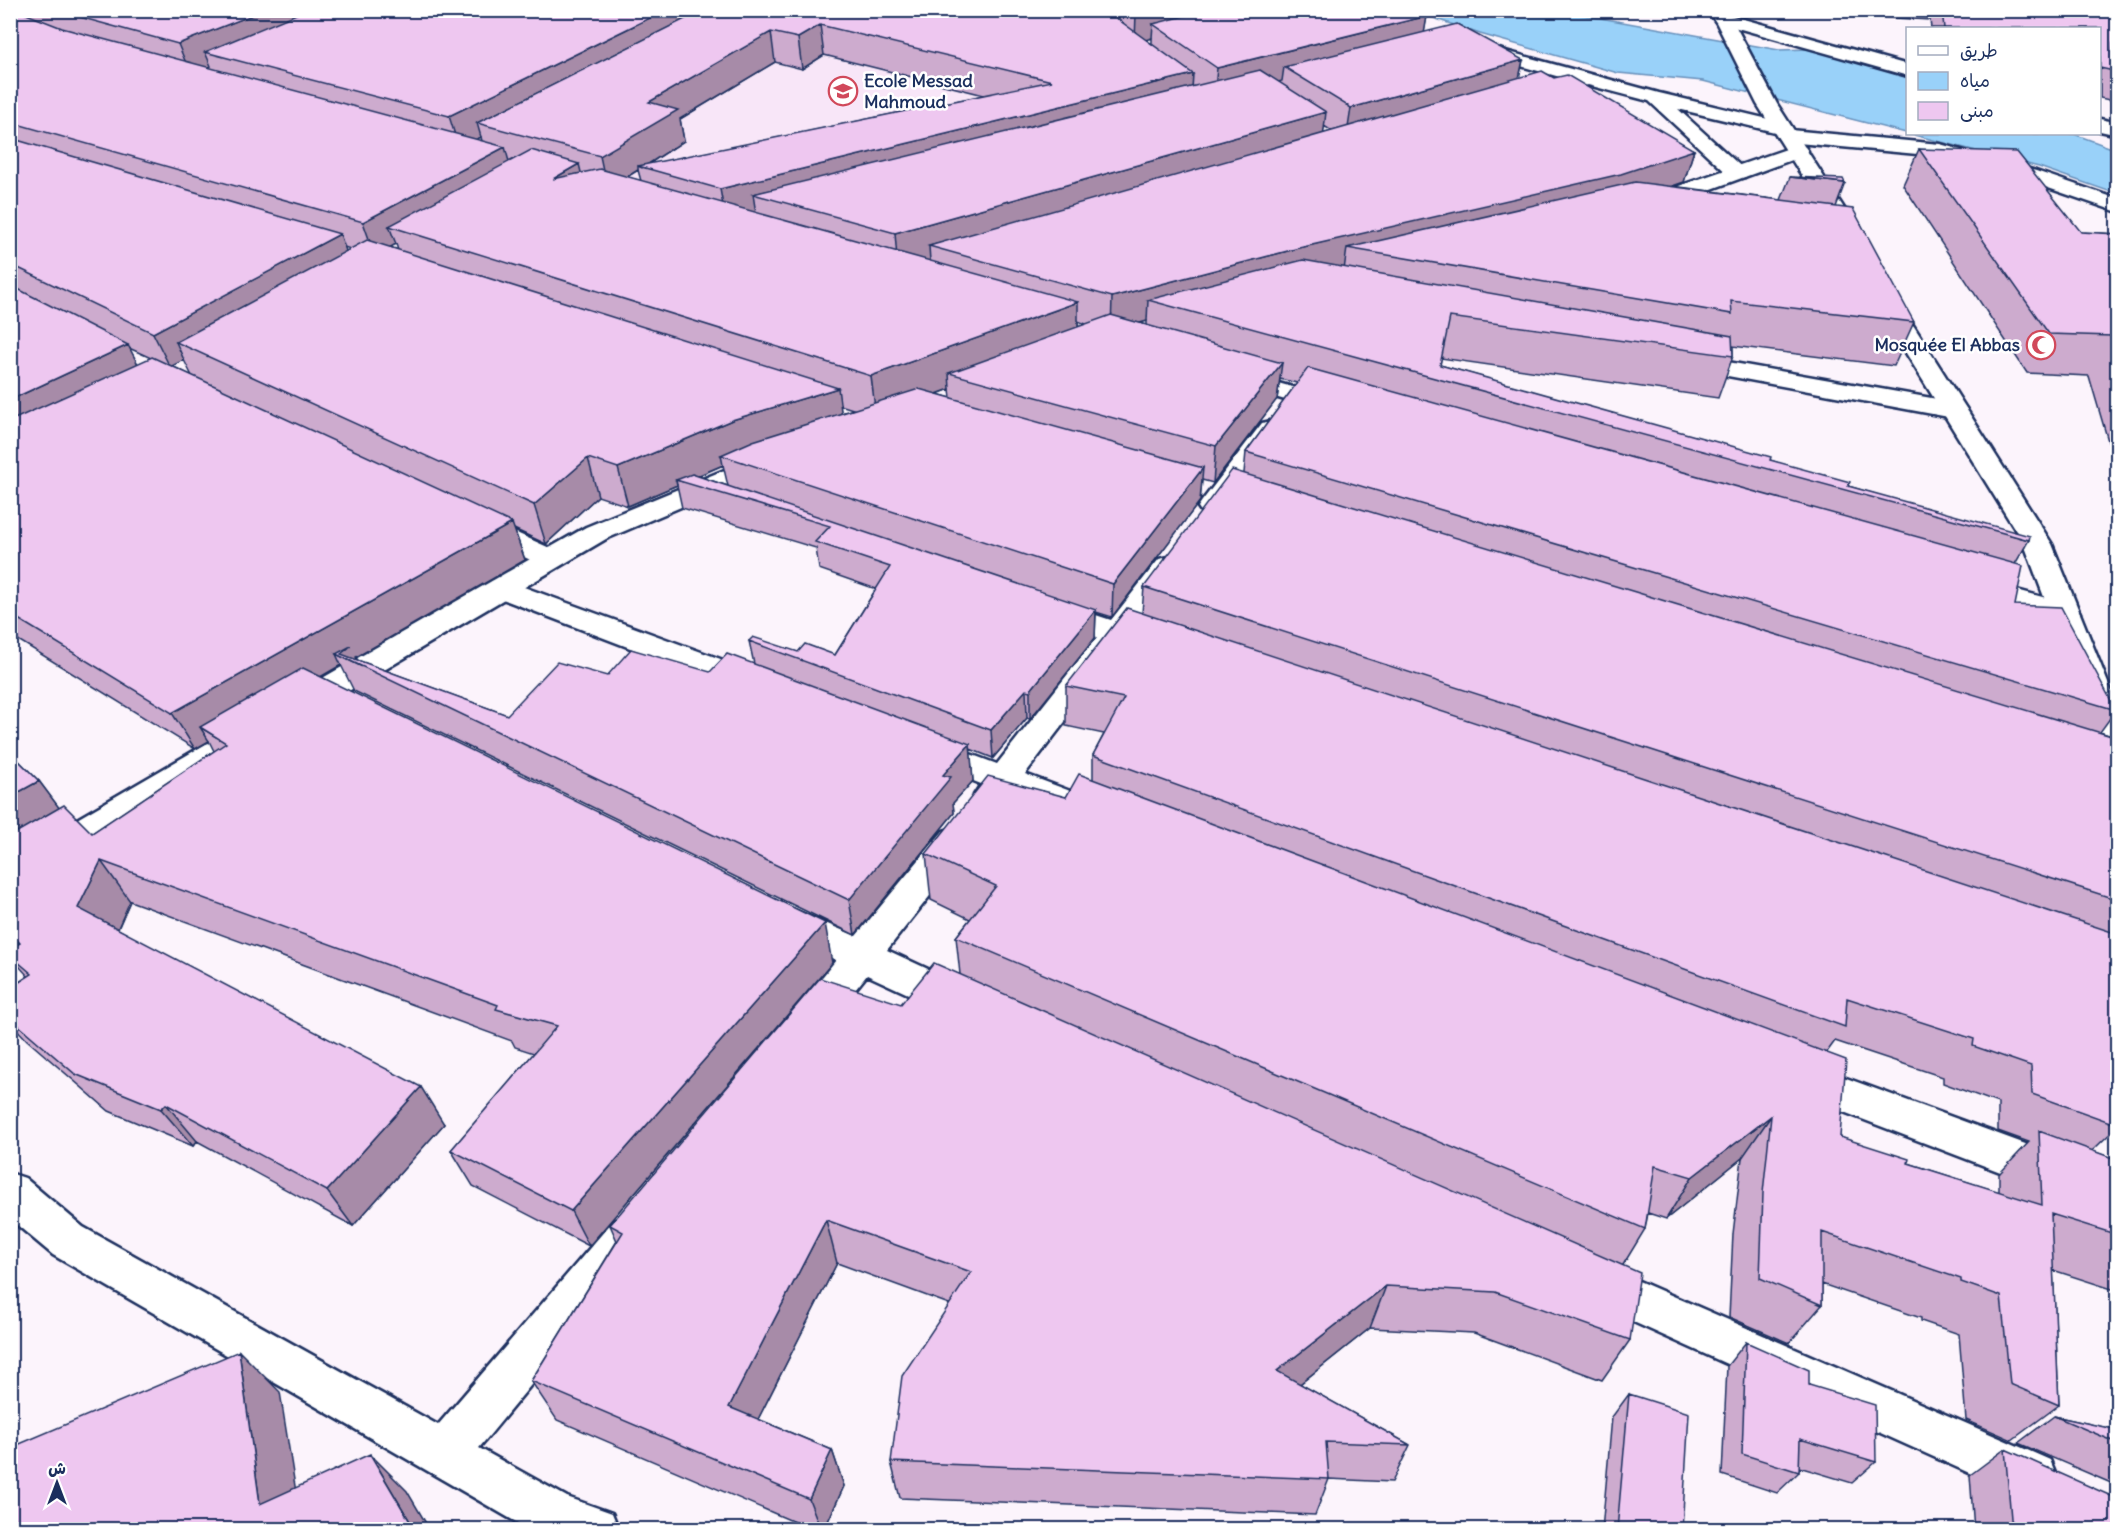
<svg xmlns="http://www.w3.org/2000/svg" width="2128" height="1540" font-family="Delius,'Playpen Sans Arabic',sans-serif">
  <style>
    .built { fill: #f8e6f8 }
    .water { fill: #99d1f9; stroke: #6790bb; stroke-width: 1.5 }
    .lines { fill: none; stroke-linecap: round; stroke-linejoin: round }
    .minor-casing { stroke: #1b2f5e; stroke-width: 5 }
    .tertiary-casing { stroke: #1b2f5e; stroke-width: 5 }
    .secondary-casing { stroke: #1b2f5e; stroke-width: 5 }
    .minor { fill: #fff; fill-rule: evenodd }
    .tertiary { fill: #fff; fill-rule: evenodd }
    .secondary { fill: #fff; fill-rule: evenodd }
    .wall { fill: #cdabce; stroke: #1b2f5e; stroke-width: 1.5; fill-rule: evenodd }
    .shaded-wall { fill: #a78ba8; stroke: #1b2f5e; stroke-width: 1.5 }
    .building { fill: #eec7f0; stroke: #1b2f5e; stroke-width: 1.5 }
    .labels { text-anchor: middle; stroke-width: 5; stroke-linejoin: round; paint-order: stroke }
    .far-poi-label { font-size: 18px; font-weight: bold; fill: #1b2f5e; stroke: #fff; text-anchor: start }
  </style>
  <rect width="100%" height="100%" fill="#fcf4fc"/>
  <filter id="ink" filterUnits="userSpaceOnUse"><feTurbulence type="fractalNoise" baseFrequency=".0167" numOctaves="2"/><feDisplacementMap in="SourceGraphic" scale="12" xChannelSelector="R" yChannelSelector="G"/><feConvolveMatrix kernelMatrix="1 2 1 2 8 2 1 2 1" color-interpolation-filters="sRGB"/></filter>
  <g filter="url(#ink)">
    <!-- built -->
    <path class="built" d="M797 10 1100 133 739 222 512 153Z"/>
    <!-- water -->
    <path class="water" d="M1413 11H1561L1779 50 1809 49 1907 77 1908 134H2074L2117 150V194L2039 167 1703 81 1618 73 1480 34Z"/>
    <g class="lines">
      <!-- minor casing -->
      <g class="minor-casing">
        <path id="minor" d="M1722 13 1908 65V76L1716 22 1713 18 1716 14Z
          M1480 44 1659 93 1789 124 1790 130 1940 144 2036 171 2118 199V212L2022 179 1939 156 1787 142 1780 140 1777 136 1779 133 1678 109 1748 173 1745 177H1731L1649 101 1588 85 1536 100 1529 98 1526 94 1529 90 1567 79 1474 53 1471 49 1474 45Z
          M2100 119 2118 123V135L2100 131Z
          M1683 354 1954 402 1963 405 1967 410 1963 415 1954 418 1674 366 1671 361 1674 356Z
          M1236 371 1342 401 1346 406 1342 411 1333 414 1227 383 1224 378 1227 373Z
          M1271 421 1280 423 1284 429 1222 513 1212 515 1202 513 1198 507 1202 501 1262 423Z
          M479 516 561 553 565 559 561 565 551 568 541 565 469 531 465 525 469 519Z
          M1169 557 1179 559 1183 566 1136 629 1163 638 1167 645 1163 652 1152 655 1123 646 1025 774 1073 792 1078 801 1073 810 1061 814 1010 795C1001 807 993 808 979 804L974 795 981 784 918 759 914 751 918 743 930 739 997 764 1097 637 1042 618 1038 611 1042 604 1053 601 1111 620 1159 559Z
          M1972 578 2076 606 2080 613 2076 620 2065 623 1962 594 1957 587 1962 580Z
          M502 579 767 676 772 684 767 692 756 695 745 692 492 595 487 588 492 581Z
          M955 827 967 831 972 840 967 849 887 950 971 989 977 1000 971 1011 958 1016 945 1011 867 975 823 1030 810 1035 797 1030 791 1019 797 1008 836 960 774 931 769 921 774 911 787 907 856 936 943 831Z
          M1800 1061 2118 1178V1217L1786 1090 1780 1078 1786 1066Z
          M10 1173 25 1178 83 1227 438 1425 613 1221 628 1215 643 1221 649 1235 643 1249 479 1448 567 1497 612 1513 619 1530H530L53 1255 10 1219Z
          M1595 1262 2050 1460 2057 1477 2050 1494 2033 1501 2016 1494 1580 1298 1573 1283 1580 1268Z"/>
      </g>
      <!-- tertiary casing -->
      <g class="tertiary-casing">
        <path id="tertiary" d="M1798 145 1805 147 1808 151 1805 155 1657 209H1641L1638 204 1641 199Z
          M768 452 777 454 781 460 777 466 606 539 308 715 297 718 286 715 281 707 286 699 586 527Z
          M218 740 230 744 234 752 230 760 22 885 10 889V858L206 744Z"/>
      </g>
      <!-- secondary casing -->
      <g class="secondary-casing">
        <path id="secondary" d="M1710 10H1727L1777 104 1849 216 1846 221H1830L1827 216 1757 104Z
          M1884 291 1892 293 1896 298 2052 544 2118 708V762L2106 758 2102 750 2024 544 1872 298 1876 293Z"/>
      </g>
      <!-- minor -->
      <use href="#minor" class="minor"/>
      <!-- tertiary -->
      <use href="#tertiary" class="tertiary"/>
      <!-- secondary -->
      <use href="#secondary" class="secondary"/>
    </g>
    <!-- wall -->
    <path class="wall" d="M10 10H1422L1427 16 1424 32 1523 60 1519 78 1694 150 1684 182 1672 186 1781 200 1790 177 1845 183 1836 207 1914 322 1894 366 1733 346V356L1718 398 1441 358 1440 365 1770 460 1848 486 2029 540 2015 564V605L2116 710 2100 732 2118 738V1126L2092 1151 2118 1160V1291L2053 1270 2059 1405 2012 1440 1966 1420 1959 1334 1921 1321V1318L1822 1284V1305L1789 1343 1729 1317 1733 1234 1742 1158 1666 1219 1648 1213 1645 1229 1623 1265 1630 1340 1602 1380 1474 1333 1370 1328 1300 1384 1410 1445 1392 1482 1329 1479 1315 1515 900 1498 891 1462 949 1304 837 1263 758 1419 832 1450 844 1486 824 1530H813L557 1420 531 1381 617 1241 610 1225 901 1004 960 974 956 937 970 919 931 900 926 854 1066 797 1093 779V755L1104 734 1066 726V686L1142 613 1144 587 1244 473 1246 452 1297 383 1280 379 1277 399 1213 483 1202 480 1200 501 1112 617 1096 612 1095 638 1030 719 1027 718 993 758 970 749 973 781 953 803 954 813 855 935 354 691 341 665 321 677 832 963 589 1246 473 1186 451 1150 534 1053 515 1047 512 1041 130 901 118 929 444 1124 353 1226 197 1141 193 1146 109 1111 27 1040 10 1022V988L28 976 10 956V949L19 943 10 933V752L39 781 59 808 92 833 214 751 209 741 195 749 10 635ZM1152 38V44L1146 40ZM824 55 984 95 647 165 684 141 680 119 775 62 802 69ZM1324 126 1332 131 1323 134ZM481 137 482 141 475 139ZM638 170 641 181 627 177ZM396 244 398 250 390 247ZM344 247 351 249 346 251ZM1078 321 1086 324 1078 327ZM1147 321V325L1140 323ZM129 348 151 358 138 364ZM184 360 192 376 172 366ZM950 389 951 398 937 394ZM840 405 853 409 841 413ZM723 465 728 486 698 476ZM677 485 682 508 816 548 819 569 876 589 835 655 798 652 749 641 754 664 710 672 607 676 507 715 357 660 356 657 525 560 514 529 546 544 598 496 628 506ZM1835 1041 1943 1077V1083L1998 1103V1131L2029 1142 1999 1174V1192L1908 1163 1840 1137 1827 1052Z
      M1788 10H2118V108L2111 107 2114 101 2100 98V28H1931L1930 20 1789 12Z
      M1919 149 2081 232 2118 234V475L2089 376 2027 373 1903 185Z
      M1746 1342 1809 1385 1876 1462 1852 1483 1799 1467V1472L1777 1493 1722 1475 1727 1366Z
      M1629 1394 1682 1530H1602L1612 1417Z
      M2054 1416 2118 1430V1486L2018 1443Z
      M2005 1449 2118 1530H1974L1970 1475Z"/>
    <!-- shaded-wall -->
    <path class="shaded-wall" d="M265 10H350L205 52 211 66 191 75 178 44Z
      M666 10H704L477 123 481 137 459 148 449 116Z
      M1145 10H1261L1153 24 1152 38 1135 43 1136 13Z
      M1427 16 1422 46 1284 67 1282 81 1214 99 1217 68Z
      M820 25 824 55 802 69 798 38Z
      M771 32 775 62 680 119 684 141 642 168 638 166V170L607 189 600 156 649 102Z
      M2118 41V62L2102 69 2113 43Z
      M1523 60 1516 92 1346 141 1351 108Z
      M1193 74 1191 105 753 194 756 214 726 222 720 189Z
      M1326 112 1322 147 929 246 930 261 898 271 895 233Z
      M505 147 514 180 389 226 396 244 375 256 363 222Z
      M1694 150 1684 182 1612 207 1347 248 1344 270 1148 300 1147 321 1111 331 1112 297 1299 248Z
      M579 164 588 201 553 179Z
      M340 234 352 268 176 342 184 360 170 367 153 333Z
      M1078 302V342L949 373 950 389 876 416 871 376Z
      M128 345 146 380 10 445V400Z
      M1282 363 1277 399 1213 483 1216 446Z
      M838 388 843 426 721 455 723 465 683 482 676 480 677 485 628 506 618 468 732 420Z
      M588 458 598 496 546 544 534 505Z
      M1203 468 1200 501 1112 617 1113 584Z
      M512 523 525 560 356 657 360 666 336 654 341 665 216 737 200 727 209 741 195 749 172 713Z
      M1096 610 1095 638 1030 719V691Z
      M1026 690 1027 718 993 758 991 730Z
      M970 744 973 781 953 803 954 813 855 935 849 900 943 775Z
      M39 781 69 821 10 855V797Z
      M101 861 130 901 109 948 78 908Z
      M825 923 832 963 589 1246 571 1211Z
      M421 1087 444 1124 353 1226 327 1191Z
      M166 1104 197 1141 193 1146 161 1109Z
      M1771 1116 1742 1158 1666 1219 1692 1177Z
      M826 1220 837 1263 745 1445 729 1407Z
      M1386 1286 1370 1328 1267 1410 1277 1371Z
      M239 1351 280 1392 302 1530 260 1504Z
      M832 1450 844 1486 824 1530H821L809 1499Z
      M370 1454 407 1491 430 1530H415Z"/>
    <!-- building -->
    <path class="building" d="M10 10H16L62 28 505 147 363 222 10 122Z
      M60 10H265L178 44 76 16Z
      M306 10H666L449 116 205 52Z
      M703 10H1105L1193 74 720 189 638 166 1052 81 820 25 798 38 771 32 649 102 678 110 600 156 477 123Z
      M1133 10H1145L1136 13Z
      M1208 10H1422L1427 16 1217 68 1153 24Z
      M1942 10H2118V41L2113 43 2112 59 2118 57V72L2100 68V28H1944Z
      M1457 24 1523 60 1351 108 1284 67Z
      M1260 70 1326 112 895 233 753 194Z
      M1542 71 1554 78 1567 75 1694 150 1621 174 1299 248 1112 297 929 246Z
      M10 138 340 234 153 333 10 264Z
      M1919 149 2017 152 2081 232 2118 234V355L2112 336 2049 334Z
      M531 150 579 164 553 179 600 169 1078 302 871 376 389 226Z
      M1790 177 1843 179 1845 183Z
      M1635 182 1853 209 1914 322 1731 301 1732 314 1347 248Z
      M367 240 838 388 732 420 618 468 588 458 534 505 176 342Z
      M1303 260 1732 336 1733 356 1450 317 1440 365 1771 457 1770 460 1850 482 1848 486 2030 536 2029 540 1148 300Z
      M10 285 128 345 10 400Z
      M1111 315 1282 363 1216 446 949 373Z
      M152 357 512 523 172 713 10 614V421Z
      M1308 368 2023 566 2015 605 2061 607 2116 710 1246 452Z
      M919 389 1203 468 1113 584 721 455 753 441Z
      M1232 470 2118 738V900L1144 587Z
      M692 474 1096 610 1030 691 1026 690 991 730 749 641 753 637 798 652 805 644 835 655 890 567 815 542 830 526 676 480Z
      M1127 608 2118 934V1125L2032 1094 2031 1066 1973 1046 1974 1039 1847 998 1845 1027 1093 755 1124 698 1066 686Z
      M351 646 341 654 507 715 557 662 607 676 631 649 710 672 727 654 970 744 943 775 951 777 849 900 336 654Z
      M303 668 825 923 571 1211 451 1150 557 1026 496 1009 498 1005 101 861 78 908 421 1087 327 1191 166 1104 161 1109 75 1074 10 1018V988L32 974 10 955V949L20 943 10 932V836L64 805 92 833 226 743 200 727Z
      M10 752 39 781 10 797Z
      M1079 774 1846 1060 1840 1137 1909 1159 1908 1163 2042 1205 2039 1131 2118 1160V1235L2051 1214 2059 1405 2010 1384 2001 1296 1961 1282V1279L1822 1232V1305L1760 1278 1763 1193 1771 1116 1692 1177 1655 1166 1645 1229 956 937 996 886 926 854 988 776 1066 797Z
      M934 963 1640 1273 1630 1340 1495 1292 1386 1286 1277 1371 1410 1445 1326 1442 1329 1479 891 1462 902 1376 971 1272 826 1220 729 1407 832 1450 809 1499 531 1381 623 1232 610 1225 820 978 901 1004Z
      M1746 1342 1809 1370V1385L1875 1405 1876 1462 1800 1439 1799 1472 1742 1454Z
      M239 1351 260 1504 370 1454 415 1530H10V1448Z
      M1629 1394 1689 1413 1682 1530H1617Z
      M2054 1416 2118 1430V1443Z
      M2005 1449 2118 1499V1530H2012Z"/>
  </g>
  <!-- icons -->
  <defs>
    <g id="school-ring" transform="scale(1.5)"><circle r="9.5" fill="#fff" stroke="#d1495b" stroke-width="1.5"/><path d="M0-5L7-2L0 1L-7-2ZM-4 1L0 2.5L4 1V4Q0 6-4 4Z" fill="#d1495b"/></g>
    <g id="mosque-ring" transform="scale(1.5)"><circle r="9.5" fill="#fff" stroke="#d1495b" stroke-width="1.5"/><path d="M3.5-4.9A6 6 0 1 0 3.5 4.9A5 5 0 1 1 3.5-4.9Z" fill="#d1495b"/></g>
  </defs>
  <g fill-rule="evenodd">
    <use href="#school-ring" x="843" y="91"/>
    <use href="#mosque-ring" x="2041" y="345"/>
  </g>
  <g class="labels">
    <!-- far-poi labels -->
    <g class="far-poi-label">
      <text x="864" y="87">Ecole Messad<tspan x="864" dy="21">Mahmoud</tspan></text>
      <text x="2020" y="351" text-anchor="end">Mosquée El Abbas</text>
    </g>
  </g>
  <!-- margin -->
  <rect width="2128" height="1540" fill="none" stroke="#fff" stroke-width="36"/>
  <rect x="18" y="18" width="2092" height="1504" fill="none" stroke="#1b2f5e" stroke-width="2" filter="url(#ink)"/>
  <!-- legend -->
  <rect x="1906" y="27" width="195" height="108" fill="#ffffff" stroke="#a4acbf" stroke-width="1.5"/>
  <rect x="1918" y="46" width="30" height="9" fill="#ffffff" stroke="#a4acbf" stroke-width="1.5"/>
  <text x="1960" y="57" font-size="18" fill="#1b2f5e">طريق</text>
  <rect x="1918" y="72" width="30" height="18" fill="#99d1f9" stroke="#a4acbf" stroke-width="1.5"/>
  <text x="1960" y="87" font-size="18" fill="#1b2f5e">مياه</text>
  <rect x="1918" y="102" width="30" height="18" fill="#eec7f0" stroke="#a4acbf" stroke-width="1.5"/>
  <text x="1960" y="117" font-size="18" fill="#1b2f5e">مبنى</text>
  <!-- north arrow -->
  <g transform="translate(57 1483)" stroke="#ffffff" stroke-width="4.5" paint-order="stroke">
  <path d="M0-4.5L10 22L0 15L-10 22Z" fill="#1b2f5e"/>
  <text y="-9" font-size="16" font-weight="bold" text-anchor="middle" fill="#1b2f5e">ش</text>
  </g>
</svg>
